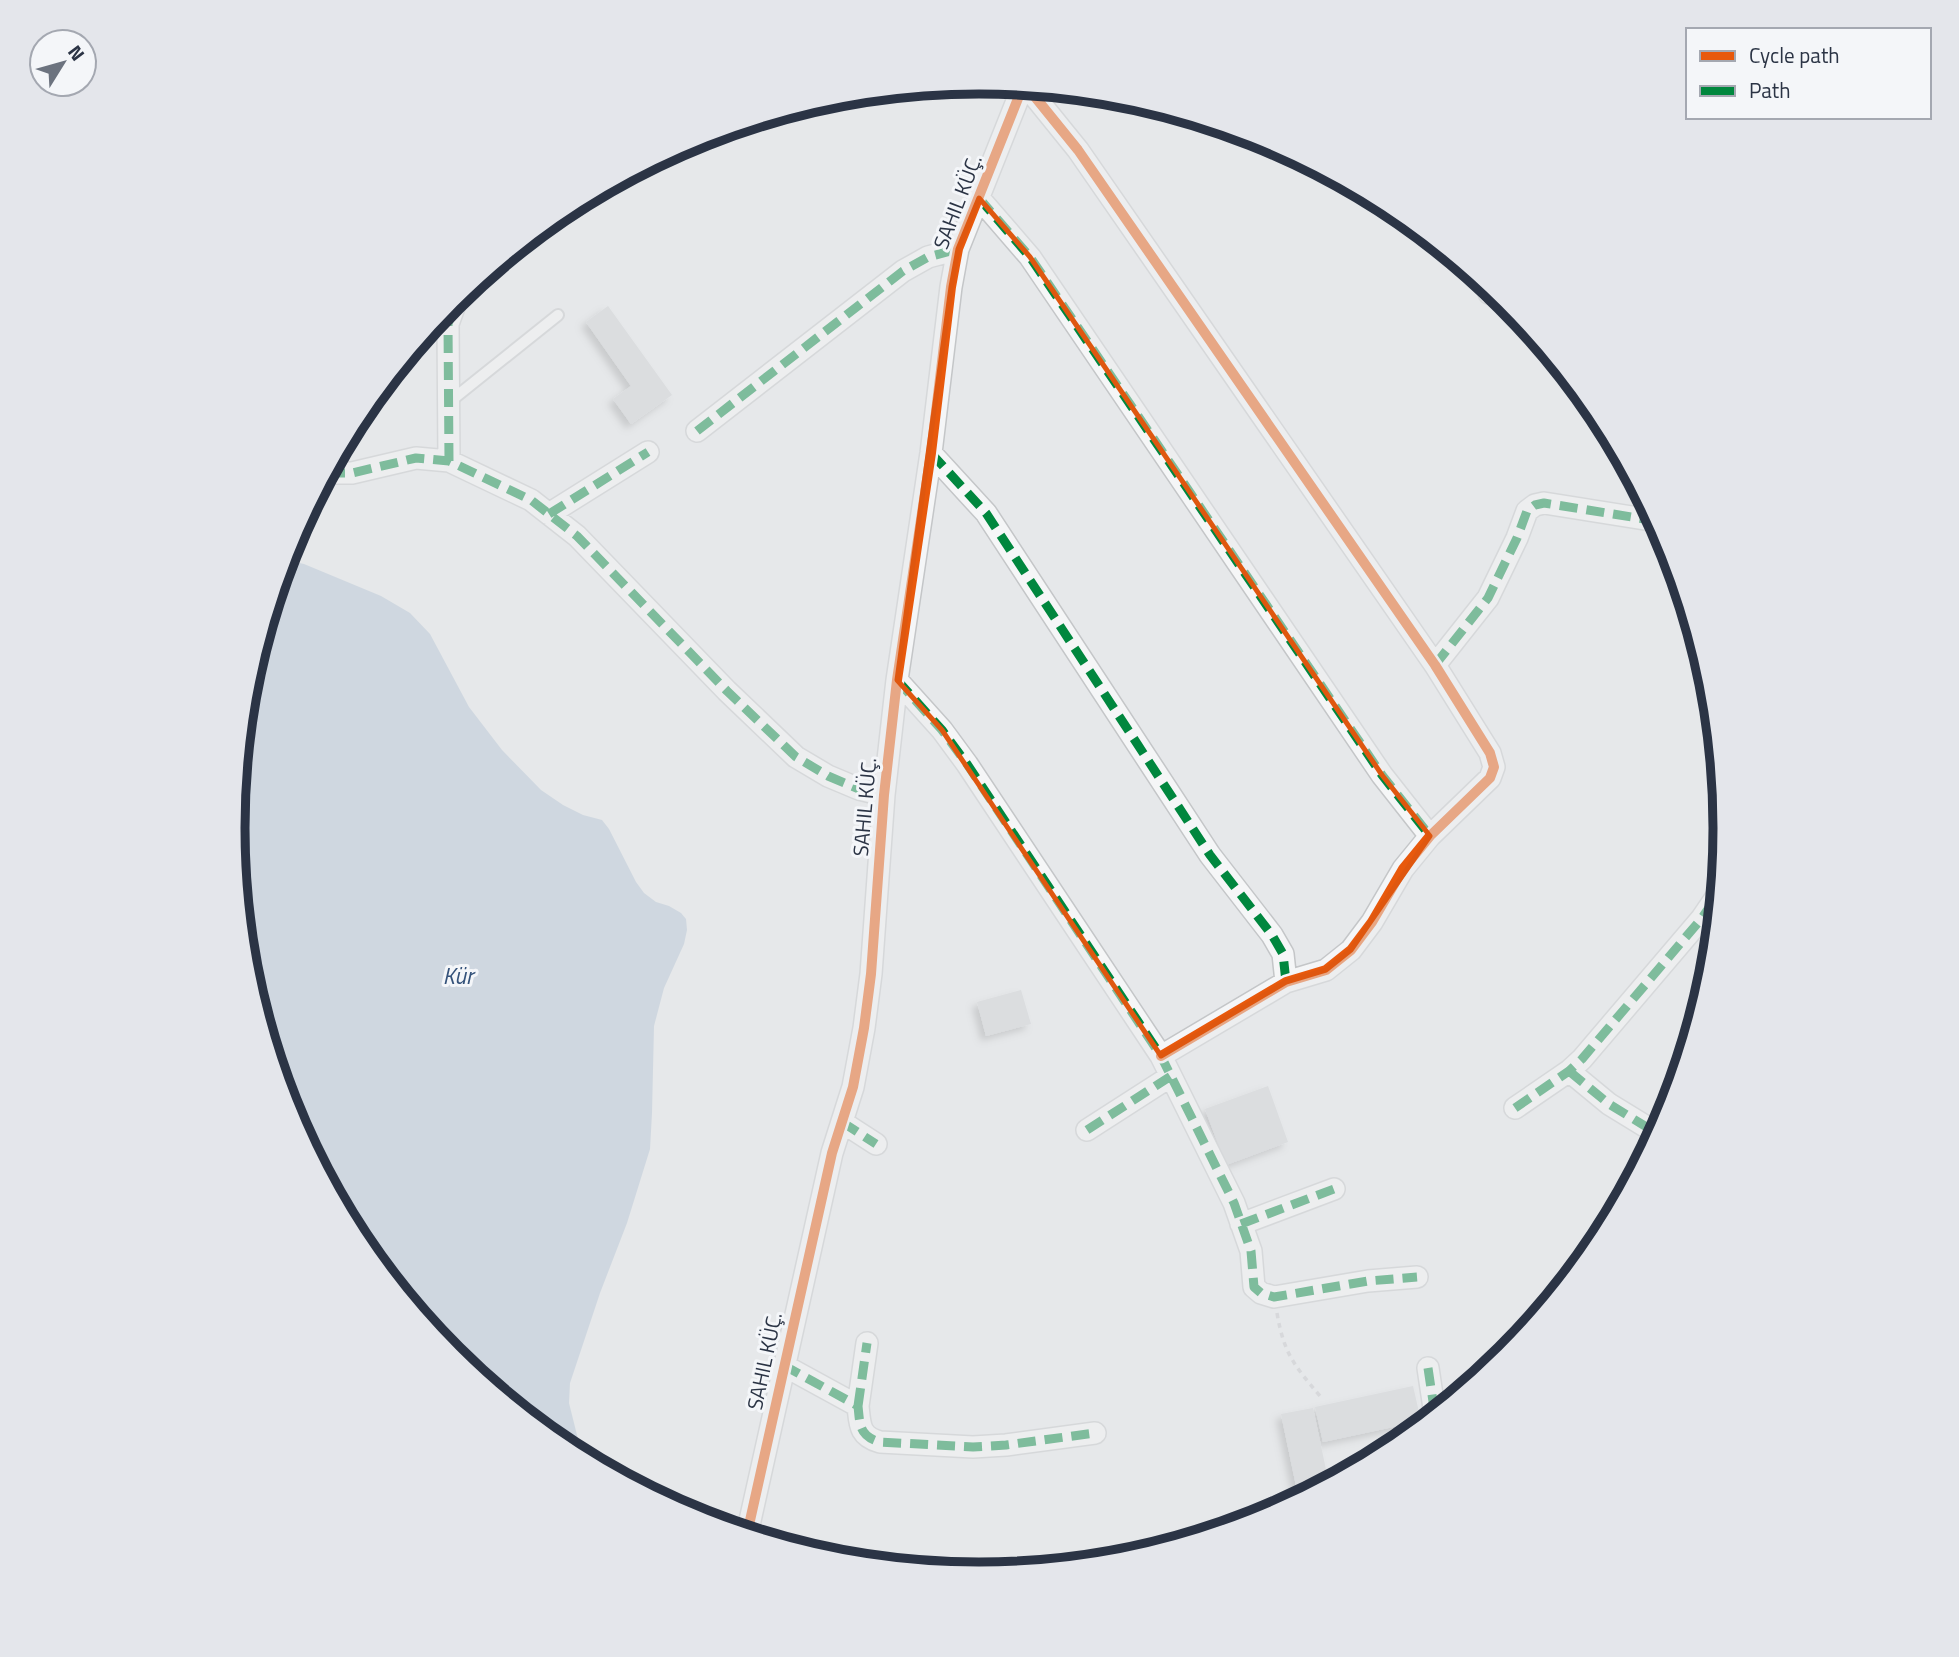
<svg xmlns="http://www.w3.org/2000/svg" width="1959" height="1657" font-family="'Titillium Web',sans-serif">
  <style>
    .water { fill: #b4c4d5 }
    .building { fill: #ced0d3; filter: url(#shadow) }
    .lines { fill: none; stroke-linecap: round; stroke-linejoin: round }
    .lane-casing { stroke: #c4c6c8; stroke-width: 14 }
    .street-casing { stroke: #c4c6c8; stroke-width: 24 }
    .path { stroke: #c5c6ca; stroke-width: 3.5; stroke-dasharray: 5 5; stroke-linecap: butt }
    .lane { stroke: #f5f6f7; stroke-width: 10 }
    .street { stroke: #f5f6f7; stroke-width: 21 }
    .quiet { stroke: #00873e; stroke-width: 9; stroke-dasharray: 18 9; stroke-linecap: butt }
    .cycleway-casing { stroke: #f4f6f9; stroke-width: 15 }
    .cycleway { stroke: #e8590c; stroke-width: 10 }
    .marked { fill: none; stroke: #df570f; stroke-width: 5; stroke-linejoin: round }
    .labels { text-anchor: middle; stroke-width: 6; stroke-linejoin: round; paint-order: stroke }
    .street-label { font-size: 21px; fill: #2b3445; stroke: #f4f6f9 }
    .water-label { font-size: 23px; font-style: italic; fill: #34527a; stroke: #f4f6f9 }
    .rim { fill: none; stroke: #2b3445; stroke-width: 9 }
  </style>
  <defs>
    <filter id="shadow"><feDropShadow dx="-5" dy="5" stdDeviation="3.5" flood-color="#0004"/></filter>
  </defs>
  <rect width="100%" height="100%" fill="#e6e8ea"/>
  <!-- water -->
  <path class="water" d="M285 560 304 564 381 596 410 613 430 634 469 707 502 750 541 790 563 805 583 815 602 820 609 829 636 882 644 893 656 902 669 906 681 913 686 919 687 930 684 944 664 988 654 1026 652 1113 650 1149 627 1223 600 1293 570 1383 569 1403 583 1459 565 1449 452 1356 359 1243 290 1114 248 974 233 828 248 683Z"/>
  <!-- building -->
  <path class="building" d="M608 306 672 395 631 424 613 399 631 386 586 322Z
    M1021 990 1031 1024 986 1036 977 1002Z
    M1268 1086 1288 1142 1226 1165 1205 1109Z
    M1413 1386 1421 1421 1323 1442 1315 1407Z
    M1313 1408 1329 1484 1299 1500 1281 1414Z"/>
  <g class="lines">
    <!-- lane casing -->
    <g class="lane-casing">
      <path id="lane" d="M448 403 558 315"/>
    </g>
    <!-- street casing -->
    <g class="street-casing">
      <path id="street" d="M1027 87 1078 150 1435 665 1490 753 1494 767 1490 778 1430 836 1403 869 1372 922 1351 950 1326 970 1286 982 1161 1056
        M979 198 1030 257 1382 775 1430 836
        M1489 293 1494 290
        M697 431 903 271 928 257 958 249
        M931 453 986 513 1210 855 1272 935 1283 954 1286 982
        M449 461 448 324 458 296
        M327 473H352L416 458 449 461 531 500 577 536 727 691 796 757 828 776 859 789 884 795
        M549 514 648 452
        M1435 665 1488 598 1517 538 1527 511 1535 505 1544 503 1657 521
        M897 680 942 730 967 764 1161 1056 1234 1203 1251 1251 1254 1287 1261 1293 1274 1297 1368 1281 1417 1277
        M1569 1071 1609 1104 1658 1134
        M1515 1108 1569 1071 1582 1059 1702 918 1719 893
        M842 1122 876 1144
        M1087 1130 1171 1076
        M1241 1224 1334 1189
        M783 1365 858 1406C860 1425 859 1436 880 1442L973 1447 1006 1445 1095 1433
        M1428 1368 1435 1415
        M858 1406 867 1343
        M747 1534 832 1153 853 1087 864 1028 871 974 884 795 897 680 931 453 951 287 958 249 1023 86"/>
    </g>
    <!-- path -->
    <path class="path" d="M1277 1313C1284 1354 1294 1365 1320 1396"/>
    <!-- lane -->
    <use href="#lane" class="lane"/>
    <!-- street -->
    <use href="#street" class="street"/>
    <!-- quiet -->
    <path class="quiet" d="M979 198 1030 257 1382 775 1430 836
      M1489 293 1494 290
      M697 431 903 271 928 257 958 249
      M931 453 986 513 1210 855 1272 935 1283 954 1286 982
      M449 461 448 324 458 296
      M327 473H352L416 458 449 461 531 500 577 536 727 691 796 757 828 776 859 789 884 795
      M549 514 648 452
      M1435 665 1488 598 1517 538 1527 511 1535 505 1544 503 1657 521
      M897 680 942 730 967 764 1161 1056 1234 1203 1251 1251 1254 1287 1261 1293 1274 1297 1368 1281 1417 1277
      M1569 1071 1609 1104 1658 1134
      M1515 1108 1569 1071 1582 1059 1702 918 1719 893
      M842 1122 876 1144
      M1087 1130 1171 1076
      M1241 1224 1334 1189
      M783 1365 858 1406C860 1425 859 1436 880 1442L973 1447 1006 1445 1095 1433
      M1428 1368 1435 1415
      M858 1406 867 1343"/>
    <!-- cycleway casing -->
    <g class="cycleway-casing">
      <path id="cycleway" d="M1027 87 1078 150 1435 665 1490 753 1494 767 1490 778 1430 836 1403 869 1372 922 1351 950 1326 970 1286 982 1161 1056
        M747 1534 832 1153 853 1087 864 1028 871 974 884 795 897 680 931 453 951 287 958 249 1023 86"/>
    </g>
    <!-- cycleway -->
    <use href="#cycleway" class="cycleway"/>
  </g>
  <!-- marked area -->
  <path d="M0 0H1959V1657H0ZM979 198 1030 257 1382 775 1430 836 1351 950 1326 970 1286 982 1161 1056 942 730 897 680 951 287 958 249Z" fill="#e6e8ea" fill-opacity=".55" fill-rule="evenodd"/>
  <path class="marked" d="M979 198 1030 257 1382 775 1430 836 1351 950 1326 970 1286 982 1161 1056 942 730 897 680 951 287 958 249Z"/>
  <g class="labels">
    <!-- street labels -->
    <g class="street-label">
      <text transform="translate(958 202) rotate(-69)" y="7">SAHIL KÜÇ.</text>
      <text transform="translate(865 807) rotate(-85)" y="7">SAHIL KÜÇ.</text>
      <text transform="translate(765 1361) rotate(-78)" y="7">SAHIL KÜÇ.</text>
    </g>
    <!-- water labels -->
    <g class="water-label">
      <text x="458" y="984">Kür</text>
    </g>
  </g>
  <!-- crop -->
  <path d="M0 0H1959V1657H0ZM245 828a734 734 0 1 1 1468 0a734 734 0 1 1-1468 0Z" fill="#e4e6eb" fill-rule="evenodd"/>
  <path class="rim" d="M245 828a734 734 0 1 1 1468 0a734 734 0 1 1-1468 0Z"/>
  <!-- legend -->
  <rect x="1686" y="28" width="245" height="91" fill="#f4f6f9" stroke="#a4a8b1" stroke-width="2"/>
  <rect x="1700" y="51" width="35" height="10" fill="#e8590c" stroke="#a4a8b1" stroke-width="2"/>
  <text x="1749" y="63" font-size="21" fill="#2b3445">Cycle path</text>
  <rect x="1700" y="86" width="35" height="10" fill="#00873e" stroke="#a4a8b1" stroke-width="2"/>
  <text x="1749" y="98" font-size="21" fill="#2b3445">Path</text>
  <!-- north arrow -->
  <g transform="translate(63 63) rotate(53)"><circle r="33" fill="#f4f6f9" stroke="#a4a8b1" stroke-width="2"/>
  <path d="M0-5L12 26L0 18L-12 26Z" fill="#6c737f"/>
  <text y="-10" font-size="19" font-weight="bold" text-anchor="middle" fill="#2b3445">N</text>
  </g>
</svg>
